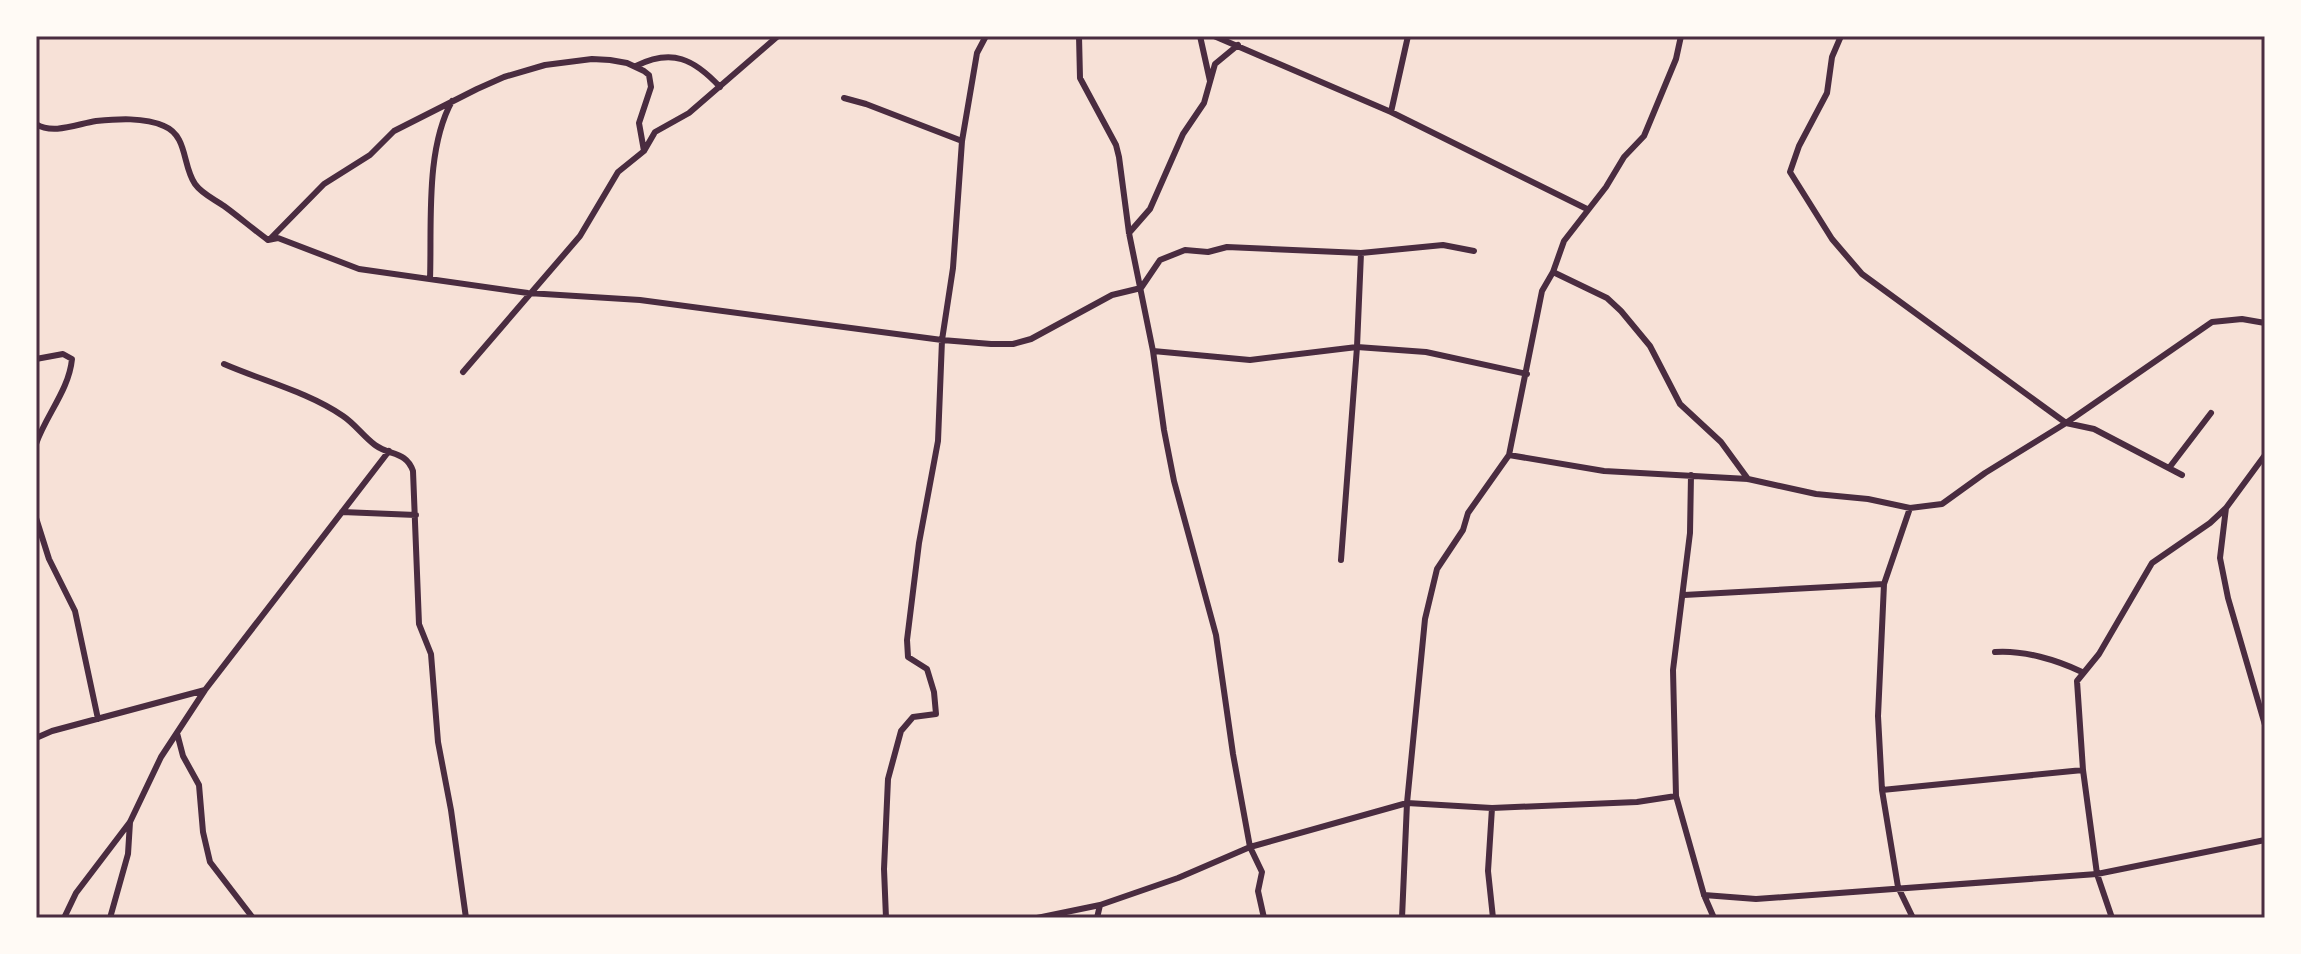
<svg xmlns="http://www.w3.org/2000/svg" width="2301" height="954" font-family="'Fira Sans Condensed',sans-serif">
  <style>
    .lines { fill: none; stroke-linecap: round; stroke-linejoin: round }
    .minor { stroke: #4a2c40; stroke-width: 6 }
    .neatline { fill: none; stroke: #4a2c40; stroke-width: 3 }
  </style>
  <rect width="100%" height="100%" fill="#f7e1d7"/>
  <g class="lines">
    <!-- minor -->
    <path class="minor" d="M1079 36 1080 78 1116 145 1119 157 1129 233 1153 351 1164 430 1174 481 1216 635 1233 754 1250 847 1262 872 1258 891 1264 918
      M1200 36 1210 81
      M1214 36 1391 112 1587 209
      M1681 36 1676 59 1644 136 1624 157 1606 187 1564 241 1553 272 1542 291 1509 455 1604 471 1748 479 1816 494 1868 499 1910 508 1942 504 1985 473 2066 423 2212 322 2242 319 2265 323
      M1841 36 1832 57 1827 93 1799 146 1790 172 1832 239 1862 274 2066 423 2094 429 2182 475
      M636 66C672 48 694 59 720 87
      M844 98 866 104 962 141
      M1391 112 1408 36
      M36 124C53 135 77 124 96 121 117 119 144 117 164 126 188 136 182 165 195 184 202 194 214 199 224 206 239 217 253 229 268 240L278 238 359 269 528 293 640 300 942 340 991 344H1013L1031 339 1112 295 1141 288 1160 260 1185 250 1208 252 1227 247 1361 253 1443 245 1474 251
      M1129 233 1150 209 1183 134 1204 103 1215 64 1238 45
      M270 239 324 184 370 155 394 131 477 89 504 77 545 65 592 59 610 60 627 63 644 71 649 75 651 87 639 123 644 151
      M1553 272 1607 298 1621 311 1650 346 1680 404 1721 442 1748 479
      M430 279C432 224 425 150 452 101
      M1153 351 1250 360 1357 347 1426 352 1527 374
      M36 359 63 354 72 359C69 390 46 415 36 444
      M224 364C263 381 308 392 343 416 355 424 363 436 375 445 390 456 406 451 413 471L419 624 431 654 438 742 451 810 466 918
      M463 372 580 236 618 172 644 151 655 132 689 113 778 36
      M2169 468 2211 413
      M1691 475 1690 533 1673 670 1676 796 1704 895 1714 918
      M1910 508 1884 584 1878 716 1882 790 1898 887 1913 918
      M2226 508 2220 558 2228 598 2265 725
      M342 512 416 515
      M36 518 49 559 75 611 98 719
      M1341 560 1357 347 1361 253
      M1684 595 1884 584
      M1995 652C2024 650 2057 660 2082 672
      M177 733 183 756 199 785 203 832 210 862 253 918
      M36 738 52 731 205 690
      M1882 790 2083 770
      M1492 808 1488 871 1493 918
      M1704 895 1756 899 2097 874 2265 840
      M64 918 76 893 130 822 161 757 205 690 389 451
      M110 918 128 854 130 822
      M886 918 884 869 888 779 901 731 913 717 936 714 934 692 927 669 908 657 907 640 919 543 938 441 942 340 953 268 962 141 977 53 986 36
      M1037 918 1100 905 1178 878 1250 847 1407 803 1492 808 1637 802 1676 796
      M1097 918 1100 905
      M1402 918 1407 803 1425 619 1437 569 1463 530 1468 513 1509 455
      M2112 918 2097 874 2083 770 2077 681 2099 654 2152 563 2210 523 2226 508 2265 455"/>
  </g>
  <!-- border -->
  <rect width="2301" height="954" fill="none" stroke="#fffaf5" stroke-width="76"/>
  <rect x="38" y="38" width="2225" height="878" class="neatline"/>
</svg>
